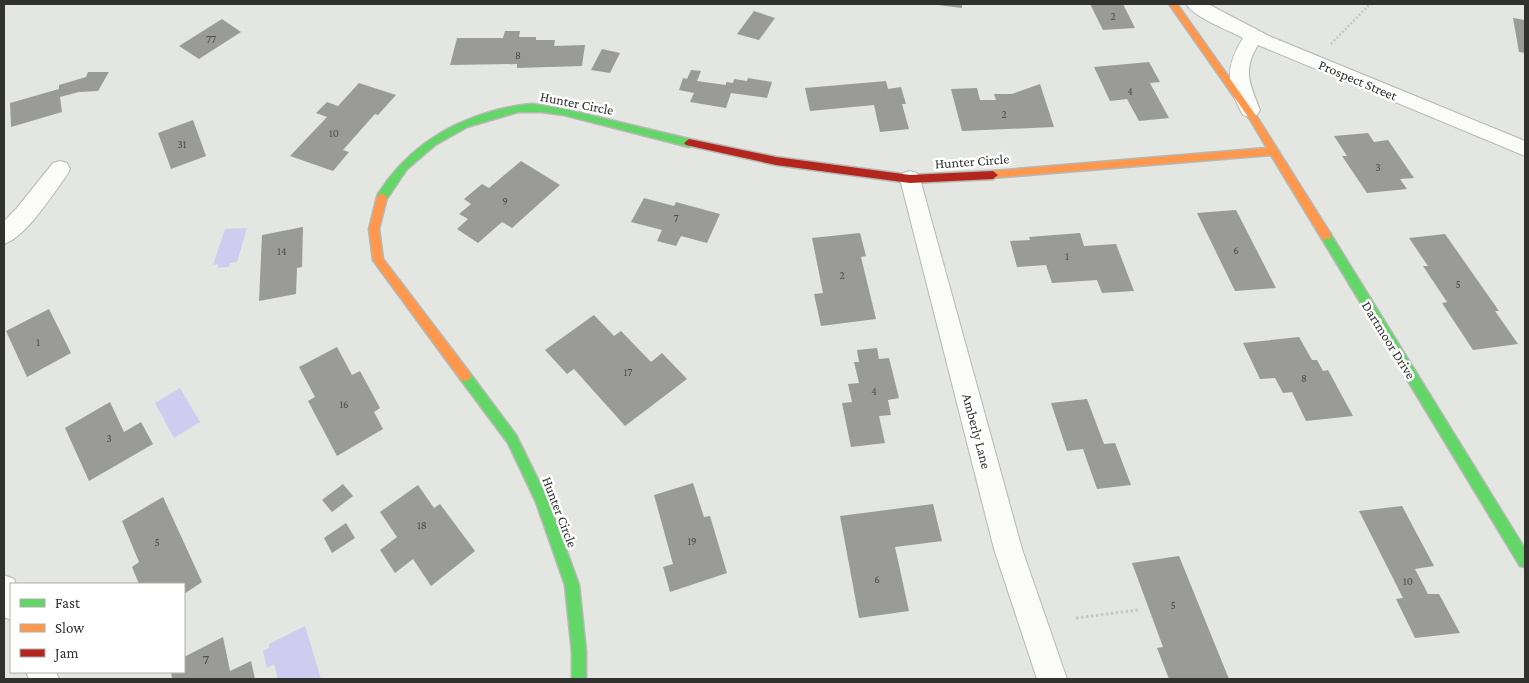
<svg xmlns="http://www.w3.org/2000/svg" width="1529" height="683" font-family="'Crimson Pro',serif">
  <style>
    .water { fill: #cecdef }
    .building { fill: #9a9b98 }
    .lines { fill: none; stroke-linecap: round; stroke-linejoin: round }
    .street-casing { stroke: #b6b8b4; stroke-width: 2 }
    .fast-casing { stroke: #b6b8b4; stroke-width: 3 }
    .slow-casing { stroke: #b6b8b4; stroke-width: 3 }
    .jam-casing { stroke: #b6b8b4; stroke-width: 3 }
    .path-far1 { stroke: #c7c7c6; stroke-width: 2.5; stroke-dasharray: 2 2; stroke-linecap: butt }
    .path { stroke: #c7c7c6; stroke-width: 3; stroke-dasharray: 2.5 2.5; stroke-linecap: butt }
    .street { fill: #fbfbfa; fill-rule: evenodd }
    .fast { fill: #63d668; fill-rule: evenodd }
    .slow { fill: #ff974d; fill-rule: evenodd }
    .jam { fill: #b3261e; fill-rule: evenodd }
    .labels { text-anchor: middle; stroke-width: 5; stroke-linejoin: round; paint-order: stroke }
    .number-label { font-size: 11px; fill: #4b4c4a }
    .street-label { font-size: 14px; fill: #313230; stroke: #fff }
    .near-number-label { font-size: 14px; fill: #4b4c4a }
  </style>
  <rect width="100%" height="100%" fill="#e4e6e1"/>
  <!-- water -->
  <path class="water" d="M247 228 237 262 230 263 229 267 218 268V264L213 265 225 229Z
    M180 388 200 422 174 438 155 403Z
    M305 626 321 679H278L274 664 267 668 263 651 269 648V644Z"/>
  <!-- building -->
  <path class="building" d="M938 4H962V8L938 5Z
    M1090 4H1123L1135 28 1103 30Z
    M754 11 775 18 759 40 737 34Z
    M1513 18 1525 20V53L1519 52Z
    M222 19 241 32 199 59 179 46Z
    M505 31H520L519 37H536V40H555L554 46 585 45 582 66 517 68V64L450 65 457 38H503Z
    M602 49 620 53 610 73 591 70Z
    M1149 62 1160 82 1150 83 1169 118 1139 121 1127 99 1110 101 1094 67Z
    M691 70 701 71 697 81 726 85V82L733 83 734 79 747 81 748 78 772 82 767 98 731 93 726 108 690 102 694 93 679 90 683 78 687 79Z
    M88 72H109L98 91 79 92 60 97 62 112 11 127 10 103 59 89V85L86 77Z
    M886 81 888 89 901 87 906 104H902L909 129 880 132 874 105 810 111 805 88Z
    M359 83 396 95 378 115 375 114 343 150 349 152 333 171 290 156 327 117 316 113 327 102 338 106Z
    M1040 84 1054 127 962 131 951 89 977 88 980 100H996L994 94H1012Z
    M193 120 206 156 171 169 158 133Z
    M1368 133 1374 142 1388 140 1414 178 1400 179 1407 189 1367 193 1342 156H1347L1334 136Z
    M521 161 560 185 512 228 502 222 478 243 457 229 468 219 459 214 471 204 464 199 482 184 489 188Z
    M644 198 674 206 676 202 720 214 707 243 681 236 676 246 657 241 662 230 631 222Z
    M1236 210 1276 288 1235 291 1197 213Z
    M303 227 302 267 297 268 296 294 259 301 262 235Z
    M860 233 866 256 861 257 876 319 821 326 814 294 823 293 812 238Z
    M1080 233 1084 246 1116 244 1134 291 1102 293 1097 280 1052 283 1046 265 1017 267 1010 241 1030 240 1029 237Z
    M1445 234 1499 311H1495L1518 344 1473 350 1442 303 1447 302 1423 266H1428L1409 238Z
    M49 309 71 353 27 377 6 331Z
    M594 315 614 336 621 331 651 362 662 353 687 379 625 426 574 369 567 374 545 350Z
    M1299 337 1312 360H1317L1323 371 1328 370 1353 416 1306 421 1292 392 1283 393 1275 378 1260 379 1243 343Z
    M337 347 352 375 360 371 380 408 374 412 383 429 337 456 308 401 315 397 299 367Z
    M877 348 879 359 889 358 899 398 888 400 891 415 879 416 885 443 851 447 842 403 852 402 848 384 859 383 854 362H859L857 350Z
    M1087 399 1104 444 1115 443 1131 485 1097 489 1083 449 1067 451 1051 403Z
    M110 402 124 432 141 422 153 444 89 481 65 428Z
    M693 483 704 517 710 516 727 573 670 592 663 567 673 564 654 495Z
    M343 484 353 496 332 512 322 500Z
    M418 485 434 508 440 504 475 551 431 586 413 559 395 573 380 550 397 537 380 512Z
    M163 497 202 582 184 594V584H139L132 567 139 562 122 521Z
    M933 504 942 541 895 547 909 611 859 618 840 516Z
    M1402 506 1434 566 1415 569 1428 594H1439L1460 633 1415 638 1396 599 1403 598 1359 511Z
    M346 523 355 538 332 553 324 538Z
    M1179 556 1229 679H1169L1157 648 1163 647 1132 563Z
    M223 637 230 671 251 661 255 679H172L171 672H184V657Z"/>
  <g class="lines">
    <!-- street casing -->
    <g class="street-casing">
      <path id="street" d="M1186 4H1208L1269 36 1525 141V156L1258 45C1242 71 1250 84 1260 110L1257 115 1250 117 1243 115C1226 85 1225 67 1243 38 1228 30 1195 18 1186 4Z
        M60 161 67 163 70 169 67 175C53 194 26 237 4 244V221L16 209 53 163Z
        M910 171 917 173 920 179 1022 549 1067 679H1037L994 549 900 179 903 173Z
        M4 575 14 579 16 584H11V620L4 617Z
        M26 672H56L59 679H29Z"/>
    </g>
    <!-- fast casing -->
    <g class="fast-casing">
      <path id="fast" d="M532 104 564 109 689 139 694 143 689 147 564 115 542 112H518L467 127 435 145 407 169 386 200H378L377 197 378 194C405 152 442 126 490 112 504 108 517 105 532 104Z
        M1326 232 1330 233 1525 549V567L1520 566 1322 239 1321 236Z
        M465 371 469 372 516 435 548 500 579 585 586 652V679H572V652L565 585 536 502 508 443 461 380 459 376 461 372Z"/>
    </g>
    <!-- slow casing -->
    <g class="slow-casing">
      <path id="slow" d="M1169 4H1177L1257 117 1330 233 1331 236 1330 239H1322L1271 155 990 178 988 175 993 171 1267 148 1251 121Z
        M382 193 387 197 379 229 383 259 469 372 471 376 469 380 465 381 461 380 373 260 369 229 377 197Z"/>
    </g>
    <!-- jam casing -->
    <g class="jam-casing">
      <path id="jam" d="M689 139 776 157 910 175 993 171 998 175 993 179 910 183 776 165 686 145 684 143Z"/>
    </g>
    <!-- path-far1 -->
    <path class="path-far1" d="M1331 44 1370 4"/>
    <!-- path -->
    <path class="path" d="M1076 618 1138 610"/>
    <!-- street -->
    <use href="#street" class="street"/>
    <!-- fast -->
    <use href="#fast" class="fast"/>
    <!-- slow -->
    <use href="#slow" class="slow"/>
    <!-- jam -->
    <use href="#jam" class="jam"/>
  </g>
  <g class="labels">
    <!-- number labels -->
    <g class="number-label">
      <text x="1113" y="20">2</text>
      <text x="211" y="43">77</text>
      <text x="518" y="59">8</text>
      <text x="1130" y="95">4</text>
      <text x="1004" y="118">2</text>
      <text x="334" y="137">10</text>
      <text x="182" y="148">31</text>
      <text x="1378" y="171">3</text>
      <text x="505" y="205">9</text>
      <text x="676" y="222">7</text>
      <text x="1236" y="254">6</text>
      <text x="282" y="255">14</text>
      <text x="1067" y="260">1</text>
      <text x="842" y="279">2</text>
      <text x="1458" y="288">5</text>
      <text x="38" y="346">1</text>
      <text x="628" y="376">17</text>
      <text x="1304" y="382">8</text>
      <text x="874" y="395">4</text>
      <text x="344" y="408">16</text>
      <text x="109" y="442">3</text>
      <text x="422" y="529">18</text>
      <text x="692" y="545">19</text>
      <text x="157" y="546">5</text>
      <text x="877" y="583">6</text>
      <text x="1408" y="585">10</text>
      <text x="1173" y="609">5</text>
    </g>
    <!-- street labels -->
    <g class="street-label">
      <text transform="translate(1358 80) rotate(23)" y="5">Prospect Street</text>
      <text transform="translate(577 103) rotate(11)" y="5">Hunter Circle</text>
      <text transform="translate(972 161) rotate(-4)" y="5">Hunter Circle</text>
      <text transform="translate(1389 340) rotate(58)" y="5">Dartmoor Drive</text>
      <text transform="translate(977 431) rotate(75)" y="5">Amberly Lane</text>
      <text transform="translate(560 512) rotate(69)" y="5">Hunter Circle</text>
    </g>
    <!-- near-number labels -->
    <g class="near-number-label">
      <text x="206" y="664">7</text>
    </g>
  </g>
  <!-- border -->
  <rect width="1529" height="683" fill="none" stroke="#313230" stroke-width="10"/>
  <!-- legend -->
  <rect x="10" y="583" width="175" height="90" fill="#ffffff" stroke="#adadac"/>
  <rect x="20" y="599" width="25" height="8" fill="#63d668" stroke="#adadac"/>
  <text x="55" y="608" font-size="15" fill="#313230">Fast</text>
  <rect x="20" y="624" width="25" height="8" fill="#ff974d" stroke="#adadac"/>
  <text x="55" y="633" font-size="15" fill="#313230">Slow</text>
  <rect x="20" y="649" width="25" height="8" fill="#b3261e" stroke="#adadac"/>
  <text x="55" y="658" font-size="15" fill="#313230">Jam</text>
</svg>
